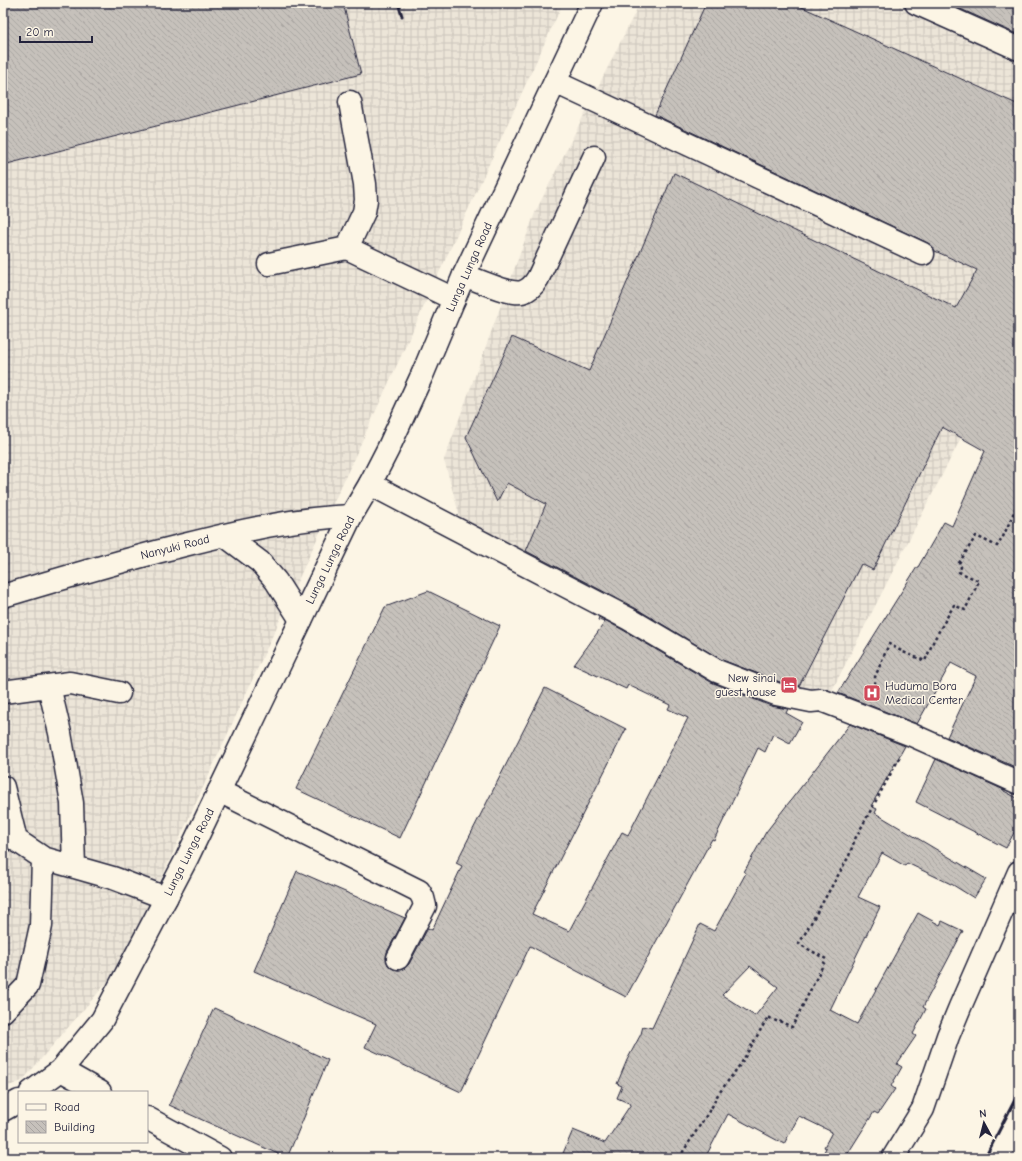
<svg xmlns="http://www.w3.org/2000/svg" width="1022" height="1161" font-family="'Comic Neue',sans-serif">
  <style>
    .industrial { fill: url(#industrial-grid) }
    .building { fill: url(#building-back-hatch); stroke: #22223b; fill-rule: evenodd }
    .lines { fill: none; stroke-linecap: round; stroke-linejoin: round }
    .minor-casing { stroke: #22223b; stroke-width: 25 }
    .major-casing { stroke: #22223b; stroke-width: 25 }
    .path { stroke: #22223b; stroke-width: 2.5; stroke-dasharray: 3 3; stroke-linecap: butt }
    .minor { stroke: #fcf5e5; stroke-width: 22 }
    .major { stroke: #fcf5e5; stroke-width: 22 }
    .rail { stroke: #22223b; stroke-width: 3 }
    .labels { text-anchor: middle; stroke-width: 3; stroke-linejoin: round; paint-order: stroke }
    .street-label { font-size: 12px; fill: #22223b; stroke: #fcf5e5 }
    .poi-label { font-size: 12px; fill: #22223b; stroke: #fcf5e5; text-anchor: end }
  </style>
  <defs>
    <pattern id="industrial-grid" width="8" height="8" patternUnits="userSpaceOnUse"><rect width="8" height="8" fill="#ece5d8"/><path d="M0 4h8M4 0v8" fill="none" stroke="#cac4ba"/></pattern>
    <pattern id="building-back-hatch" width="6" height="6" patternUnits="userSpaceOnUse"><rect width="6" height="6" fill="#c6c1bb"/><path d="M-1 5l2 2M0 0l6 6M5-1l2 2" fill="none" stroke="#aaa6a2"/></pattern>
  </defs>
  <rect width="100%" height="100%" fill="#fcf5e5"/>
  <filter id="ink" filterUnits="userSpaceOnUse"><feTurbulence type="fractalNoise" baseFrequency=".025" numOctaves="2"/><feDisplacementMap in="SourceGraphic" scale="8" xChannelSelector="R" yChannelSelector="G"/><feConvolveMatrix kernelMatrix="1 2 1 2 8 2 1 2 1" color-interpolation-filters="sRGB"/></filter>
  <g filter="url(#ink)">
    <!-- industrial -->
    <path class="industrial" d="M3 3H563L121 966 22 1081 3 1088Z
      M640 3H1019V336L964 432 825 704 731 667 529 562 460 517 444 460 535 213Z"/>
    <!-- building -->
    <path class="building" d="M3 3H343L361 74 3 165Z
      M706 3H793L1019 105V757L1015 767 947 737 976 676 951 663 917 724 838 693 917 567H918L944 522 952 526 985 451 942 427 873 570 861 564 799 686 780 682 722 660 635 608 526 551 546 504 507 483 497 502 466 437 512 337 589 371 674 173 956 308 977 270 935 251 933 247 928 243 655 115Z
      M947 3H1019V35Z
      M428 591 500 626 400 838 296 789 385 607Z
      M599 617 623 630 711 682 771 706 788 709 786 713 802 722 790 743 773 734 765 752 758 748 714 840 712 839 626 997 530 946 461 1092 365 1047 376 1024 254 971 297 871 405 918 387 952 386 958 388 965 393 969 399 970 405 968 409 964 428 928 432 930 462 866 456 863 545 688 626 729 532 914 569 931 622 832 628 835 688 718 668 709 670 705 628 685 626 689 574 665 605 622 598 620Z
      M850 724 905 746 871 806 877 809 875 813 986 879 974 898 953 885 907 863 905 866 882 853 858 897 880 907 830 1010 857 1024 918 913 940 925 942 921 963 931 923 1007 926 1009 913 1034 916 1036 897 1064 902 1067 891 1086 895 1089 878 1114 874 1112 845 1158H821L826 1148 824 1147 832 1132 799 1116 784 1144 728 1114 705 1158H561L573 1130 605 1143 631 1104 617 1098 622 1086 617 1084 627 1060 641 1034 643 1026 652 1028 700 924 714 931 746 873 744 872 766 832ZM750 966 778 987 755 1016 722 995Z
      M936 759 1004 790V791L1019 799V823L1006 848 916 802Z
      M214 1008 328 1060 287 1158 169 1105Z"/>
    <g class="lines">
      <!-- minor casing -->
      <g class="minor-casing">
        <path id="minor" d="M916 3 1019 49
          M555 82 923 254
          M347 248 364 212 366 200 365 184 350 102
          M269 264 347 248 454 299
          M464 275C477 280 511 295 522 292 530 290 534 285 538 278L594 157
          M370 484 629 619 717 671 776 694 811 701 821 700 912 735 1019 783
          M224 535 260 562 276 581 301 620
          M3 596C63 578 123 560 184 545 239 531 295 518 351 516
          M49 686 60 733 72 803 74 867
          M3 692 70 683 119 693
          M3 787 16 840 43 858
          M219 791 419 891 423 898 425 906 398 958
          M3 1011 28 985 41 926 43 858 113 878 166 898
          M61 1070 100 1092
          M147 1118 220 1158
          M893 1158 923 1109 948 1036 960 1007 1019 872"/>
      </g>
      <!-- major casing -->
      <g class="major-casing">
        <path id="major" d="M31 1092 61 1070 102 1020 187 858 351 516 370 484 388 449 423 373 464 275 592 3
          M3 1110 19 1101"/>
      </g>
      <!-- path -->
      <path class="path" d="M870 695 875 686V677L889 644 903 652 925 661 934 640 954 605 965 610 979 581 959 572 961 567 959 563 976 536 997 546 1002 539 1019 501
        M679 1158 713 1105 717 1096 742 1062 768 1017 778 1022 779 1021 792 1027 826 959 799 944 849 856 855 839 901 755"/>
      <!-- minor -->
      <use href="#minor" class="minor"/>
      <!-- major -->
      <use href="#major" class="major"/>
      <!-- rail -->
      <path class="rail" d="M398 3 402 16
        M985 1158 1019 1092"/>
    </g>
  </g>
  <!-- icons -->
  <defs>
    <g id="hotel-square" transform="scale(0.9)"><rect x="-9" y="-9" width="18" height="18" rx="4" fill="#d1495b" stroke="#fcf5e5"/><path d="M-6-4.5h1.5V1H6V5H4.5V3h-9V5H-6ZM-4 0a1.8 1.8 0 1 1 3.6 0ZM.5 0V-2.5h3Q6-2.5 6 0Z" fill="#fff"/></g>
    <g id="hospital-square" transform="scale(0.9)"><rect x="-9" y="-9" width="18" height="18" rx="4" fill="#d1495b" stroke="#fcf5e5"/><path d="M-5-5h3v3.5h4V-5h3V5h-3V1.5h-4V5h-3Z" fill="#fff"/></g>
  </defs>
  <g fill-rule="evenodd">
    <use href="#hotel-square" x="789" y="685"/>
    <use href="#hospital-square" x="872" y="693"/>
  </g>
  <g class="labels">
    <!-- street labels -->
    <g class="street-label">
      <text transform="translate(469 267) rotate(-66)" y="4">Lunga Lunga Road</text>
      <text transform="translate(175 547) rotate(-14)" y="4">Nanyuki Road</text>
      <text transform="translate(330 560) rotate(-64)" y="4">Lunga Lunga Road</text>
      <text transform="translate(189 852) rotate(-63)" y="4">Lunga Lunga Road</text>
    </g>
    <!-- poi labels -->
    <g class="poi-label">
      <text x="776" y="682">New sinai<tspan x="776" dy="14">guest house</tspan></text>
      <text x="885" y="690" text-anchor="start">Huduma Bora<tspan x="885" dy="14">Medical Center</tspan></text>
    </g>
  </g>
  <!-- margin -->
  <rect width="1022" height="1161" fill="none" stroke="#fcf5e5" stroke-width="16"/>
  <rect x="8" y="8" width="1006" height="1145" fill="none" stroke="#22223b" stroke-width="1.5" filter="url(#ink)"/>
  <!-- legend -->
  <rect x="18" y="1091" width="130" height="52" fill="#fcf5e5" stroke="#a5a1a1"/>
  <rect x="26" y="1104" width="20" height="6" fill="#fcf5e5" stroke="#a5a1a1"/>
  <text x="54" y="1111" font-size="12" fill="#22223b">Road</text>
  <rect x="26" y="1121" width="20" height="12" fill="url(#building-back-hatch)" stroke="#a5a1a1"/>
  <text x="54" y="1131" font-size="12" fill="#22223b">Building</text>
  <!-- north arrow -->
  <g transform="translate(984 1123) rotate(353)" stroke="#fcf5e5" stroke-width="3" paint-order="stroke">
  <path d="M0-3L7 15L0 10L-7 15Z" fill="#22223b"/>
  <text y="-6" font-size="11" font-weight="bold" text-anchor="middle" fill="#22223b">N</text>
  </g>
  <!-- scale -->
  <path d="M20 36v6h72v-6" fill="none" stroke="#22223b" stroke-width="2"/>
  <text x="26" y="36" font-size="12" fill="#22223b" stroke="#fcf5e5" stroke-width="3" paint-order="stroke">20 m</text>
</svg>
